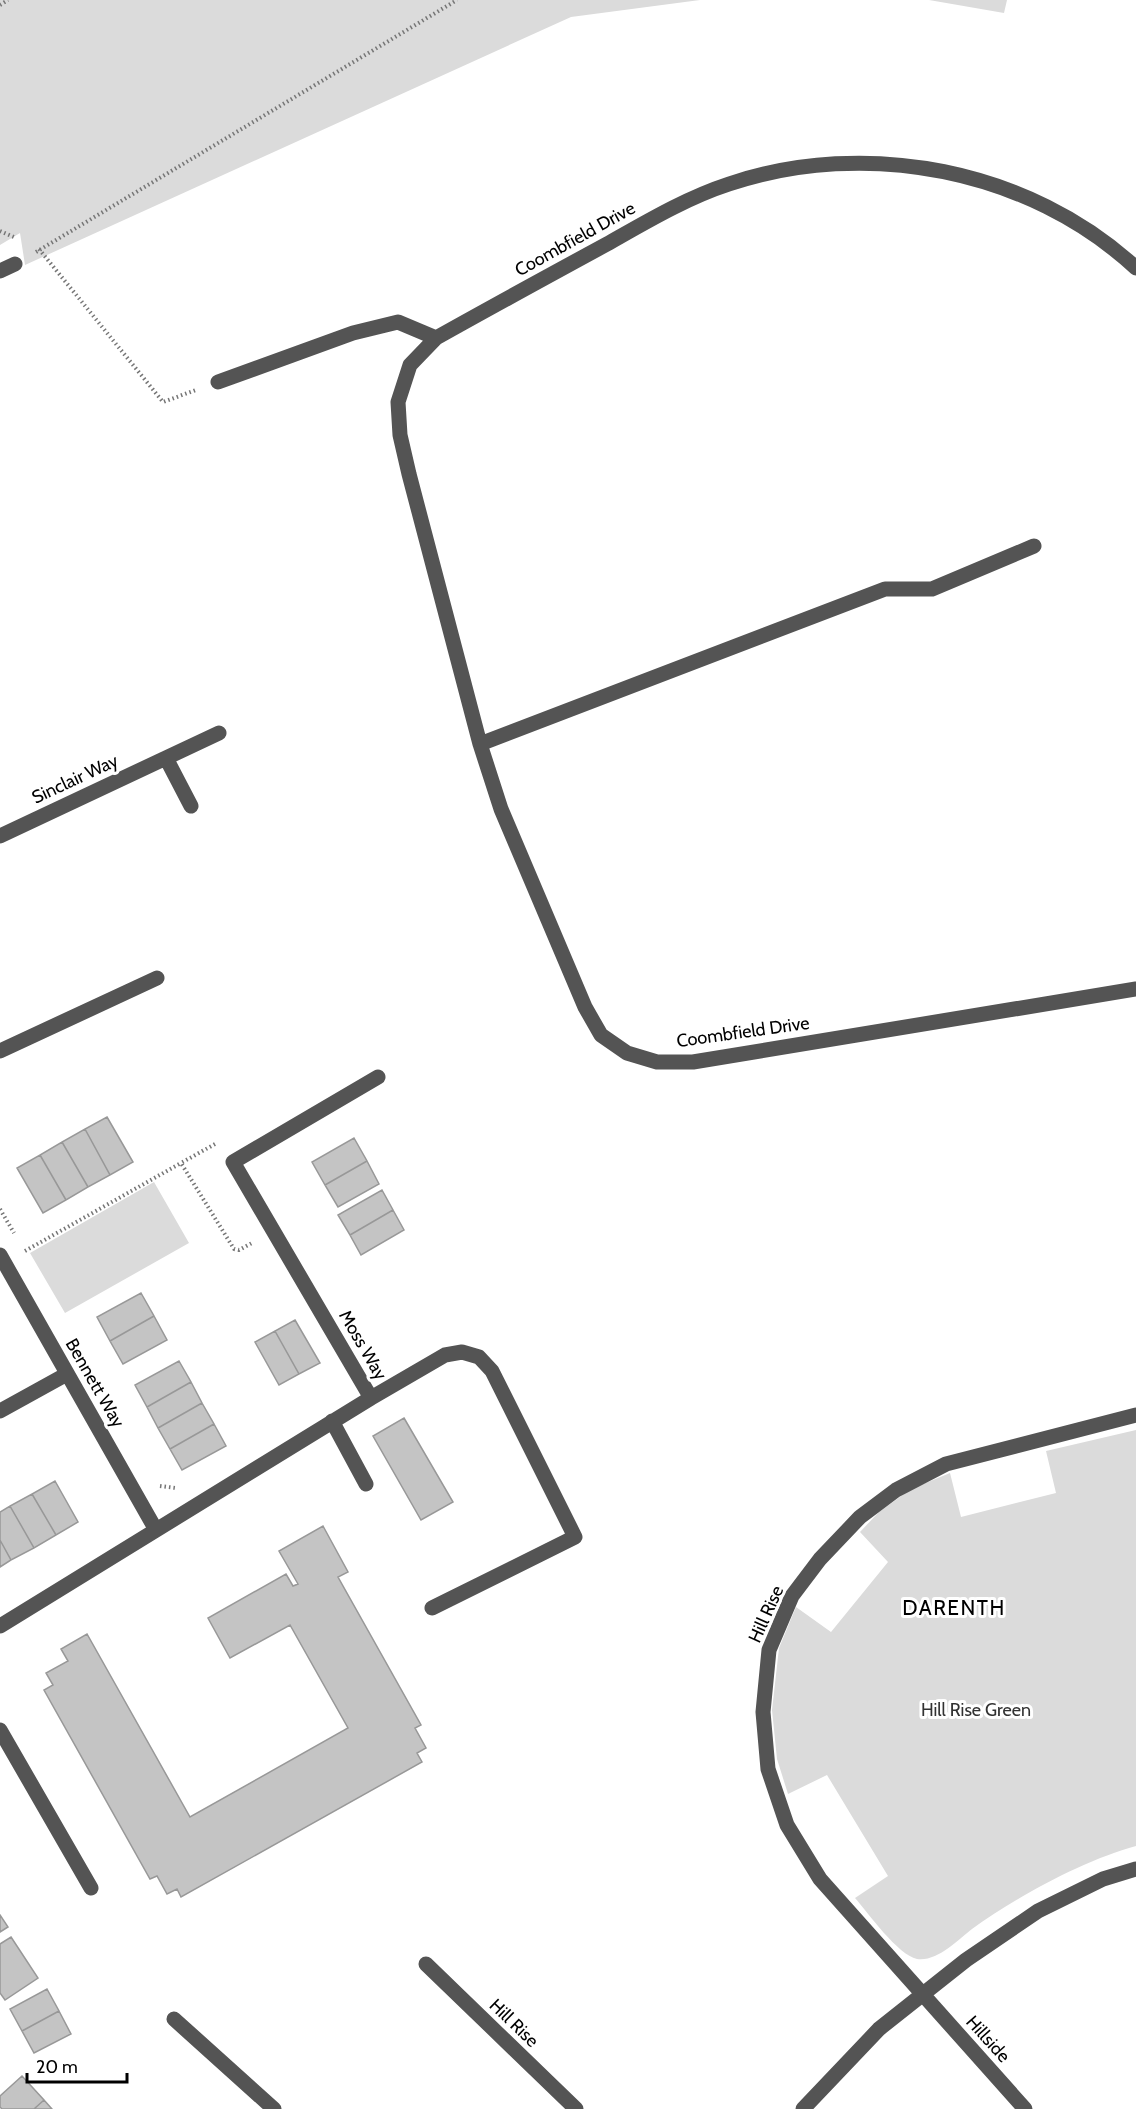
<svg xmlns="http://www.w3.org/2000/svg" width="1136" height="2109" font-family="Cabin,sans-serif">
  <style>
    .green { fill: #dbdbdb }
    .building { fill: #c4c4c4; stroke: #989898; stroke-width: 1.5 }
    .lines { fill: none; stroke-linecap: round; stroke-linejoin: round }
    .path { stroke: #767676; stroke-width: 4; stroke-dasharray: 1.5 3; stroke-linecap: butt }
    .minor { stroke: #545454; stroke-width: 15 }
    .labels { text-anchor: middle; stroke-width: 6; stroke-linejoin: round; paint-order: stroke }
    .street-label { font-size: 18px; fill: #000; stroke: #fff }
    .park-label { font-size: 18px; fill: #323232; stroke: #fff }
    .quarter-label { font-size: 21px; letter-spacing: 1.5px; fill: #000; stroke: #fff }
  </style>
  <rect width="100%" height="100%" fill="#fff"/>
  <!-- green -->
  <path class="green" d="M0 0H700L571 17 25 265 20 233 0 245Z
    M929 0H1007L1004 13Z
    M154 1182 189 1243 65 1313 30 1253Z
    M1136 1430V1846C1084 1860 1016 1897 972 1929 958 1940 937 1962 917 1959 898 1955 868 1913 855 1898L888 1876 827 1775 788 1794 777 1759 772 1710 779 1648 796 1607 831 1632 888 1562 860 1532 879 1512 911 1489 950 1473 961 1517 1056 1493 1046 1451Z"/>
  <!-- building -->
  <path class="building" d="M107 1117 133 1162 110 1175 85 1129Z
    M85 1129 110 1175 88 1187 62 1142Z
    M354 1138 367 1161 325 1185 312 1162Z
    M62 1142 88 1187 66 1200 40 1155Z
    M40 1155 66 1200 43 1213 17 1168Z
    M367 1161 379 1184 338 1207 325 1185Z
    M382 1190 393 1210 350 1235 338 1215Z
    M393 1210 404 1230 361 1255 350 1235Z
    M141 1293 154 1316 110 1341 97 1317Z
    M154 1316 167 1340 123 1364 110 1341Z
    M295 1320 320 1363 299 1374 275 1331Z
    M275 1331 299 1374 279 1385 255 1342Z
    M179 1361 191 1382 147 1407 135 1385Z
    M191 1382 202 1403 158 1428 147 1407Z
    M202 1403 214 1424 170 1449 158 1428Z
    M404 1418 453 1502 421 1520 373 1436Z
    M214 1424 226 1446 182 1470 170 1449Z
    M55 1481 78 1522 56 1535 32 1494Z
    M32 1494 56 1535 34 1548 10 1506Z
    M10 1506 34 1548 11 1560 0 1540V1512Z
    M323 1526 348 1572 338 1577 421 1725 415 1728 426 1748 417 1753 422 1762 181 1897 177 1889 167 1894 157 1876 150 1879 44 1690 53 1685 46 1673 68 1661 61 1649 87 1634 190 1817 348 1728 290 1625 230 1658 208 1618 286 1574 293 1586 298 1584 279 1551Z
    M0 1540 11 1560 0 1567Z
    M0 1915 8 1927 0 1932Z
    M11 1937 38 1978 5 2000 0 1993V1944Z
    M47 1989 59 2011 22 2031 10 2009Z
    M59 2011 71 2034 34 2053 22 2031Z
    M22 2076 44 2100 34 2109H2L0 2107V2096Z
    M44 2100 52 2109H34Z"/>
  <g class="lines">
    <!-- path -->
    <path class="path" d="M0 5 8 0
      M0 231 16 238
      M39 249 163 402 196 390
      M36 252 457 0
      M215 1144 181 1163 234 1249 239 1250 252 1243
      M0 1209 14 1233
      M25 1251 181 1163
      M160 1486 176 1488"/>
    <!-- minor -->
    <path class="minor" d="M1136 268C1029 169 866 138 729 184 686 198 646 222 607 244 550 275 493 306 436 338L410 365 398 402 400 435 409 474 480 744 501 809 585 1007 601 1035 627 1053 657 1062H693L1136 989
      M0 271 15 264
      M218 382 353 333 398 322 436 338
      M480 744 885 589H932L1034 546
      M166 758 191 806
      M0 836 219 733
      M0 1051 157 978
      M378 1077 233 1162 371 1398 445 1355 462 1352 479 1357 492 1371 575 1537 432 1608
      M0 1255 156 1530
      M0 1411 67 1374
      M332 1421 366 1484
      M0 1626 371 1398
      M0 1730 91 1888
      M426 1964 576 2109
      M174 2019 274 2109
      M803 2109 879 2029 966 1960 1038 1911 1103 1879 1136 1869
      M1025 2109 820 1879 787 1825 768 1769 763 1712 769 1650 792 1596 820 1559 860 1517 896 1490 946 1464 1136 1415"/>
  </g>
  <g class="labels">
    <!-- street labels -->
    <g class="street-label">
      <text transform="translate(575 239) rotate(-29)" y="6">Coombfield Drive</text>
      <text transform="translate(75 779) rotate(-25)" y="6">Sinclair Way</text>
      <text transform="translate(743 1032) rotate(-8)" y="6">Coombfield Drive</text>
      <text transform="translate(363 1345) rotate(60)" y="6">Moss Way</text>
      <text transform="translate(95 1383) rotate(60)" y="6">Bennett Way</text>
      <text transform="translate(766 1614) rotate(-66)" y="6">Hill Rise</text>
      <text transform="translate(514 2023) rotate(44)" y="6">Hill Rise</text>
      <text transform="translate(988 2039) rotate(48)" y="6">Hillside</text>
    </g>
    <!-- park labels -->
    <g class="park-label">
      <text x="976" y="1716">Hill Rise Green</text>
    </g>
    <!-- quarter labels -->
    <g class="quarter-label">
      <text x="954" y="1615">DARENTH</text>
    </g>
  </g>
  <!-- scale -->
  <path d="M27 2073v9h100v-9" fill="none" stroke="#000000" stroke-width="3"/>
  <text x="36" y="2073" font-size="18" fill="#000000" stroke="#ffffff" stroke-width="4.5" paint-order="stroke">20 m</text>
</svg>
